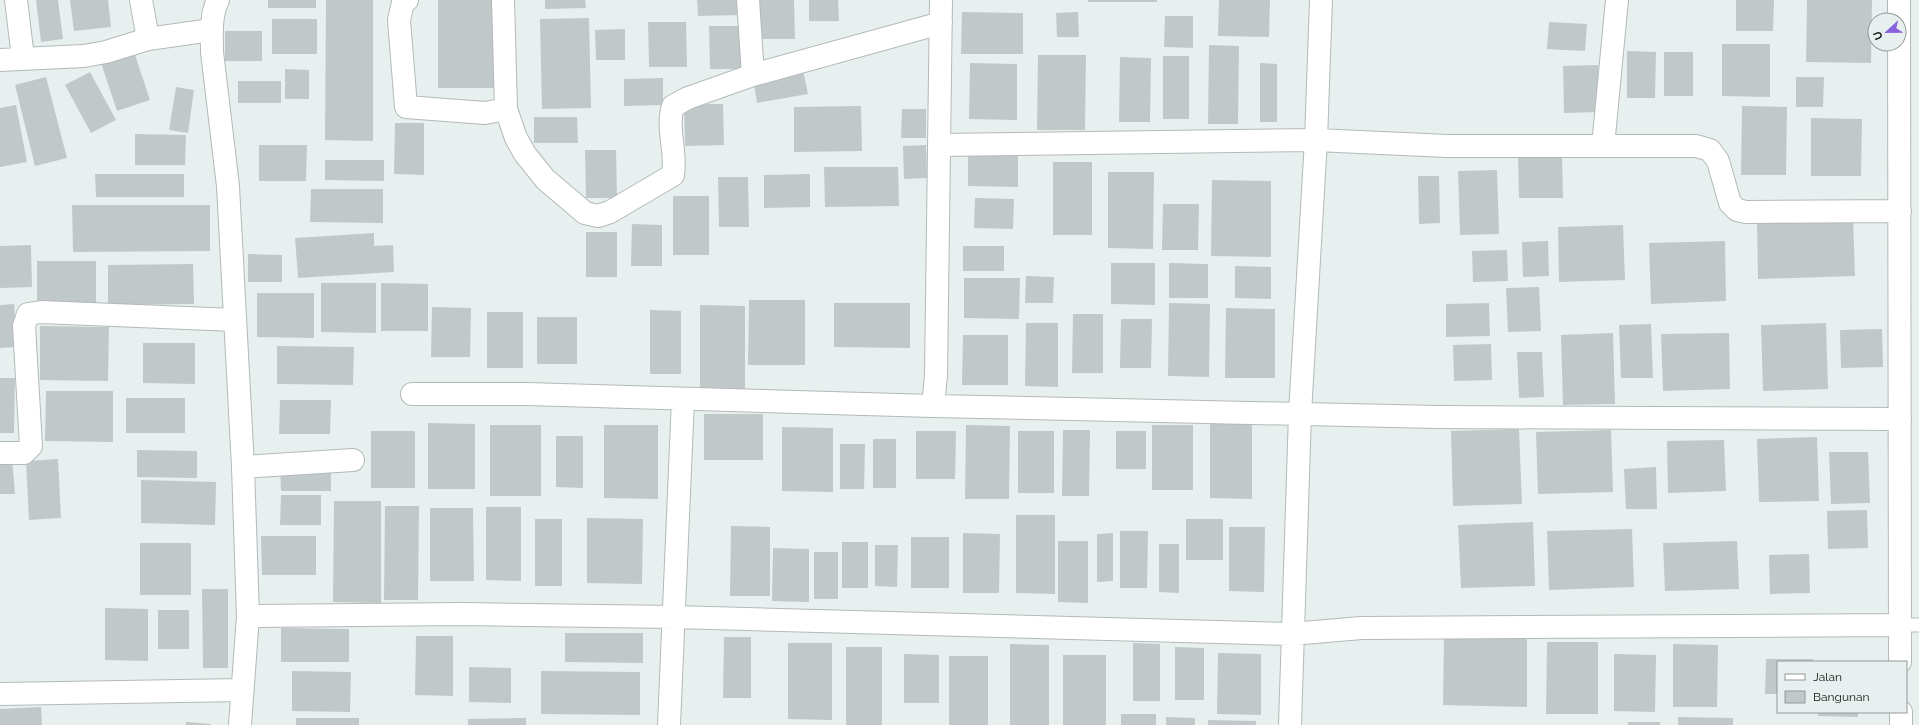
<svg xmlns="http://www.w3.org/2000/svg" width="1919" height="725" font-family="Raleway,sans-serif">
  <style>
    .building { fill: #c0c8c9 }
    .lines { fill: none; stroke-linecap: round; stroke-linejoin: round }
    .lane-casing { stroke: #b2bab9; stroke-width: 15 }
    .street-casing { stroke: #b2bab9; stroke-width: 24 }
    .lane { stroke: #fff; stroke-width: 13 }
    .street { stroke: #fff; stroke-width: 22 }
  </style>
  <rect width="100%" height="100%" fill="#e8f0ef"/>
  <!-- building -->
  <path class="building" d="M36 0H58L63 39 41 42Z
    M70 0H108L111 27 74 31Z
    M268 0H316V8H268Z
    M326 0H373V141L325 140Z
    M438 0H496V88H438Z
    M545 0H585L586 8 545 9Z
    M697 0H740V15L698 16Z
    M758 0H794L795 39H759Z
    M809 0H838L839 21H809Z
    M1088 0H1157V2H1088Z
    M1219 0H1270L1269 37 1218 36Z
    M1736 0H1774L1773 31H1736Z
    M1807 0H1872L1871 63 1806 62Z
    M962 12 1023 13V54H961Z
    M1078 12 1079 37H1057L1056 13Z
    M1165 16H1193V48L1164 47Z
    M589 18 591 108 542 109 540 19Z
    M272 19H317V54H272Z
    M648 22H686L687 67H649Z
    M1549 22 1587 24 1585 51 1547 49Z
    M709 26H742L743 69H710Z
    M625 29V60H596L595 30Z
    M225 31H262V61H225Z
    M1722 44H1770V97L1722 96Z
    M1209 45 1239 46 1238 124H1208Z
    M1627 51 1656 52 1655 98H1627Z
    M134 52 150 100 117 111 101 63Z
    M1664 52H1693V96H1664Z
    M1038 55H1086L1085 130H1037Z
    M1163 56H1189V119H1163Z
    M1120 57 1151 58 1150 122H1119Z
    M970 63 1017 64V120L969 119Z
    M1260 63 1277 64V122H1260Z
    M1598 65 1600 112 1564 113 1563 66Z
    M285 69 309 70V99H285Z
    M803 70 808 94 757 103 753 78Z
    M90 72 116 120 91 133 65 85Z
    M46 77 67 158 35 166 15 85Z
    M1796 77H1824L1823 107H1796Z
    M663 78V105L624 106V79Z
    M238 81H281V103H238Z
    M176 87 194 90 188 133 169 130Z
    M684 104H723L724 145 685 146Z
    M16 105 27 162 0 167V108Z
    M861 106 862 151 794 152V107Z
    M1742 106 1787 107 1786 175H1741Z
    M902 109H926V138H901Z
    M534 117H577L578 143H534Z
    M1811 118 1862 119 1861 176H1811Z
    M395 123H424V175L394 174Z
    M135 134 186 135 185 165H135Z
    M259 145H307L306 181H259Z
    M926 145 927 178 904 179 903 146Z
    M585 150H616L617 198H586Z
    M968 154 1018 155V187L968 186Z
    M1562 156 1563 198H1519L1518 158Z
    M325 160H384V181L325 180Z
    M1053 162H1092V235H1053Z
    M824 167H898L899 206 825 207Z
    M1497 170 1499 234 1460 235 1458 171Z
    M1108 172H1154L1153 249 1108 248Z
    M95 174H184V197H96Z
    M810 174V207L764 208V175Z
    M1418 176H1439L1440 223 1419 224Z
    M718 177H748L749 227H719Z
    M1212 180 1271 181V257L1211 256Z
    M311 189H383V223L310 222Z
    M673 196H709V255H673Z
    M975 198 1014 199 1013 229 974 228Z
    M1163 204H1199L1198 250H1162Z
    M72 205H210V251L73 252Z
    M1853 217 1855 276 1758 279 1757 220Z
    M632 224 662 225V266H631Z
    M1623 225 1625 280 1559 282 1558 227Z
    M586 232H617V277H586Z
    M374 233V246L393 245 394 272 298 278 295 238Z
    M1548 241 1549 276 1523 277 1522 242Z
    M1725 241 1726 301 1651 304 1649 243Z
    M31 245 32 287 0 288V246Z
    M963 246H1004V271H963Z
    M1507 250 1508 281 1473 282 1472 251Z
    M248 254 282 255V282H248Z
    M37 261H96V305H37Z
    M1111 263H1155V305L1111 304Z
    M1169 263 1208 264V298H1169Z
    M193 264 194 304 108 305V265Z
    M1235 266 1271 267V299L1235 298Z
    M1026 276 1054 277 1053 303H1025Z
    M964 278H1020L1019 319 964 318Z
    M321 283H376V333L321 332Z
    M381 283 428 284V331H381Z
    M1539 287 1541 331 1508 332 1506 288Z
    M257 293H314V338L257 337Z
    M749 300H805V365H748Z
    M834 303H910V348L834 347Z
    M1169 303 1210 304 1209 377 1168 376Z
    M1489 303 1490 336 1446 337V304Z
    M14 304 17 347 0 348V305Z
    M700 305 745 306V389L700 388Z
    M432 307 471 308 470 357H431Z
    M1226 308 1275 309V378H1225Z
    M650 310 681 311V374H650Z
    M487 312H523V368H487Z
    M1073 314H1103V373H1072Z
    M537 317H577V364H537Z
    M1121 319H1152L1151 368H1120Z
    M1026 323H1058V387L1025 386Z
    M1826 323 1828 389 1763 391 1761 325Z
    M1651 324 1653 378H1621L1619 325Z
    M40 326 109 327 108 381 40 380Z
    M1882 329 1883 367 1841 368 1840 330Z
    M1613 333 1615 404 1563 405 1561 335Z
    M1729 333 1730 389 1663 391 1661 334Z
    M963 335H1008V385H962Z
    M143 343H195V384L143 383Z
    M1491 344 1492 380 1454 381 1453 345Z
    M277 346 354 347 353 385 277 384Z
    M1517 352H1542L1544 397 1519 398Z
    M0 378H15L14 433H0Z
    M46 391H113V442L45 441Z
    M126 398H185V433H126Z
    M280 400H331L330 434H279Z
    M704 414H763V460H704Z
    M1210 422H1252V499L1210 498Z
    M428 423 475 424V489H428Z
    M490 425H541V496H490Z
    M604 425H658V499L604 498Z
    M966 425 1010 426 1009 499H965Z
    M1152 425H1193V490H1152Z
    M782 427 833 428V492L782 491Z
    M1519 429 1522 504 1453 506 1451 431Z
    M1063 430H1090L1089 496H1062Z
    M1611 430 1613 492 1538 494 1536 432Z
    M371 431H415V488H371Z
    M916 431H956L955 479H916Z
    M1018 431H1054V493H1018Z
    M1116 431H1146V469H1116Z
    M556 436H583V488L556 487Z
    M1817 437 1819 501 1759 502 1757 439Z
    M873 439H896V488H873Z
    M1724 440 1726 491 1668 493 1667 441Z
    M840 444H865L864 489H840Z
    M137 450 197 451V478L137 477Z
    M1829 452H1868L1870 503 1831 504Z
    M12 458 15 494H0V459Z
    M58 459 61 518 29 520 26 461Z
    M280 467H331V491H281Z
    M1656 467 1657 509H1626L1624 469Z
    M141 480 216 482 215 525 141 523Z
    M281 495H321V525H280Z
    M334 501H381V603L333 602Z
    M385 506H419L418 600H384Z
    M486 507H521V581L486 580Z
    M430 508H473L474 581H430Z
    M1867 510 1868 548 1828 549 1827 511Z
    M1016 515H1055V594L1016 593Z
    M587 518 643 519 642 584 587 583Z
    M535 519H562V586H535Z
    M1186 519H1223V560H1186Z
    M1533 522 1535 586 1461 588 1458 525Z
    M731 526 770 527V596H730Z
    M1229 527H1265L1264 592 1229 591Z
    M1632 529 1634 587 1549 590 1547 531Z
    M1120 531H1148L1147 588H1120Z
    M963 533 1000 534 999 593H963Z
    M1113 533V581L1097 582V534Z
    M261 536H316V575H262Z
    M911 537H949V588H911Z
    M1058 541H1088V603L1058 602Z
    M1737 541 1739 589 1665 591 1663 543Z
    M842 542H868V588H842Z
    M140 543H191V595H140Z
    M1159 544H1179V593L1159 592Z
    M875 545H898L897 587 875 586Z
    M773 548 809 549V602L772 601Z
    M814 552H838V599H814Z
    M1809 554 1810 593 1770 594 1769 555Z
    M202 589H228V668H203Z
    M105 608 148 609V661L105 660Z
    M158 610H189V649H158Z
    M281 628 349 629V662H281Z
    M565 633H643V663L565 662Z
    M416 636H453V696L415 695Z
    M724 637H751V698H723Z
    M1444 637 1527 638V707L1443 705Z
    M1547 642H1598V714H1546Z
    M788 643H832V720L788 719Z
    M1133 643 1160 644V701H1133Z
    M1010 644 1049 645V725H1010Z
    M1673 644 1718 645 1717 707H1673Z
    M846 647H882V725H846Z
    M1175 647 1204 648V700H1175Z
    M1218 653 1261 654V715L1217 714Z
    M904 654 939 655V703H904Z
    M1614 654 1656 655 1655 712 1614 711Z
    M1063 655H1106V725H1063Z
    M949 656H988V725H949Z
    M1766 659H1813V662H1778V694H1765Z
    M469 667 511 668V703L469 702Z
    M292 671 351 672 350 712 292 711Z
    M541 671 640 672V715L541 714Z
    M41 707 42 725H0V709Z
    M1818 712H1858V717L1818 716Z
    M1121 714H1156V725H1121Z
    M1166 717 1195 718V725H1166Z
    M1678 717 1733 718V725H1678Z
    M296 718H359V725H296Z
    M526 718V725H468V719Z
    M1208 720 1256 721V725H1208Z
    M186 722 211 724V725H186Z
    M1628 722H1660V725H1628Z"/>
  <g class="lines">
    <!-- lane casing -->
    <g class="lane-casing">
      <path id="lane" d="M1900 625H1919"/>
    </g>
    <!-- street casing -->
    <g class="street-casing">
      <path id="street" d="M16 0 23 58
        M141 0 148 39
        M218 0C210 16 212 35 212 52L228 186 243 467 248 616 240 725
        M407 0 403 2 399 20 406 107 485 113 506 109
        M503 0 506 109 516 138 525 154 545 179 585 213 598 216 610 212 673 175C677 152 666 129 673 106L688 98 753 75 941 23
        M748 0 753 75
        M1617 0 1603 146H1696L1710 150 1718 161 1730 203 1737 210 1746 212 1900 211
        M1899 0 1900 662
        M0 60 84 56 106 52 148 39 211 30
        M939 145 1316 140 1447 146H1603
        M412 394H527L933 406 936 375 941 0
        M933 406 1437 417 1900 419
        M0 453H24L31 446 24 326 28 314 41 312 235 320
        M243 467 353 460
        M248 616 462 614 675 617 1292 634 1361 628 1900 625
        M0 694 242 690
        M1901 712V725
        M669 725 683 399
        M1290 725 1300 413 1316 140 1321 0"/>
    </g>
    <!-- lane -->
    <use href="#lane" class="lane"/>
    <!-- street -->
    <use href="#street" class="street"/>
  </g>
  <!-- legend -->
  <rect x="1777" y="661" width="130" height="52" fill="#e8f0ef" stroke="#929897"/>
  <rect x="1785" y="674" width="20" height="6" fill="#ffffff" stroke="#929897"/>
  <text x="1813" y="681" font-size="12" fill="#111413">Jalan</text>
  <rect x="1785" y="691" width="20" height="12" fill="#c0c8c9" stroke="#929897"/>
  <text x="1813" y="701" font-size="12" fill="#111413">Bangunan</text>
  <!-- north arrow -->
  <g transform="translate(1887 32) rotate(248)"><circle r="19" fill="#e8f0ef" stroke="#929897"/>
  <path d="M0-3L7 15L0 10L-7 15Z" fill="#8b62dd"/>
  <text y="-6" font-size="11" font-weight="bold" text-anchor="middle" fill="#111413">U</text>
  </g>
</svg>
